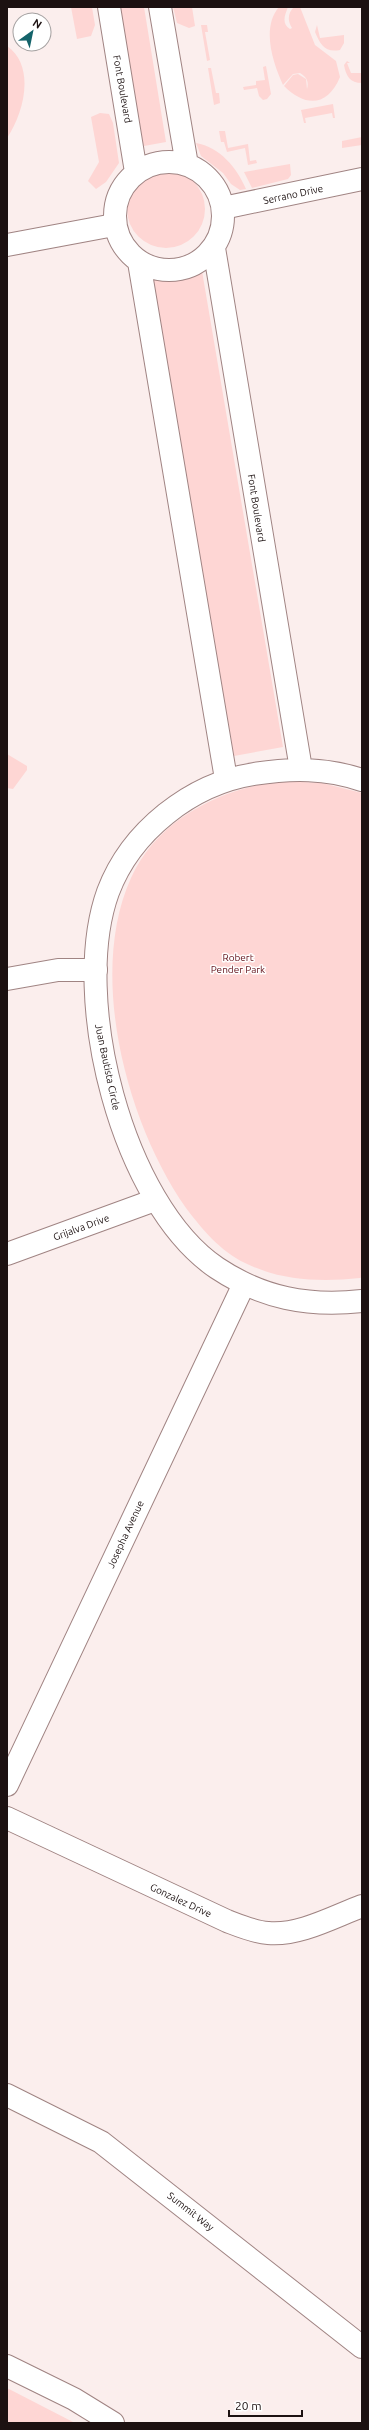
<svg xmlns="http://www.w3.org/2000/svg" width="369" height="2430" font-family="Ubuntu,sans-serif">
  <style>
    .green { fill: #fed6d4 }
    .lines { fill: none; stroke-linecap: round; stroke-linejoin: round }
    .minor-casing { stroke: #a08483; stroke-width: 24 }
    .tertiary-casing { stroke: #a08483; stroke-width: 24 }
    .minor { stroke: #fff; stroke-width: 22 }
    .tertiary { stroke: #fff; stroke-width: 22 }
    .labels { text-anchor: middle; stroke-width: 3; stroke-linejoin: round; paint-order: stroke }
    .street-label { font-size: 10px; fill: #1c1111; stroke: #fff }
    .park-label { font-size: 10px; fill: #600e16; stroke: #fff }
  </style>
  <rect width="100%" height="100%" fill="#fbeeed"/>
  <!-- green -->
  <path class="green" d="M71 7H92L95 25 91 36 77 39Z
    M120 7H144L166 142 144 146 143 144Z
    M173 7H192L195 26 189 28 177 23Z
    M279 7H288C285 15 281 23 290 29L292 28C287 20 288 13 294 7H300L315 45 336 61 340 77C328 106 306 108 284 86L293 75 298 74 306 79 307 89C309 82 307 77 300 73L293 74 283 85C273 63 261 28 279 7Z
    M201 25H207L208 32H205L210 60 207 61Z
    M317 25 320 38 344 35V43L340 50C325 53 320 44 315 32Z
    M7 46C36 66 24 113 7 138Z
    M347 61 350 63H347L351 73H362V83C350 83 346 76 344 65Z
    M266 66 271 94 267 99 263 100 259 96 257 88 244 90 243 87 256 85V81L265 80 263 67Z
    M208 68H211L216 93H219L220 103 214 105Z
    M333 104 335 118H333L332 113 305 118 306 123H304L301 110Z
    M100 113 109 114 113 123 119 163 106 182 96 189 88 181 99 162 91 117Z
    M219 131H225L228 148 248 144 250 161 256 160 257 163 248 165 245 148 227 152 224 142H221Z
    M362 137V145L342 148V141Z
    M196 143C220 147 237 168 246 189L240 190 231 184 223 173 201 156Z
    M290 164 291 175 288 179 252 188 244 172Z
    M127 209a39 39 0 1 1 78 0a39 39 0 1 1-78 0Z
    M202 271 283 747 234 756 152 279Z
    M7 754 27 766V770L13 789 7 788Z
    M283 781 322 783 362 793V1277L360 1278C321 1282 281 1281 245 1263 220 1251 202 1229 186 1208 127 1124 87 975 131 878 157 819 223 787 283 781Z
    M7 2388 75 2423H7Z"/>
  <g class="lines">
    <!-- minor casing -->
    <g class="minor-casing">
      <path id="minor" d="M223 208 362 179
        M7 245 114 225
        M7 979 58 970H96
        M7 1254 155 1200
        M7 1785 244 1284
        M7 1818 227 1921C240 1926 254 1932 268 1933 299 1936 333 1917 362 1906
        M7 2095 101 2142 362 2347
        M7 2366 74 2399 113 2423"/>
    </g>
    <!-- tertiary casing -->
    <g class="tertiary-casing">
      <path id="tertiary" d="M109 7 136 172
        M160 7 187 165
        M115 216a54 54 0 1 1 108 0a54 54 0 1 1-108 0Z
        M214 248 301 769
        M139 262 226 779
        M362 780C326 768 292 768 254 774 191 784 131 831 108 892 70 997 122 1204 217 1268 262 1298 308 1307 362 1301"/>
    </g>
    <!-- minor -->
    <use href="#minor" class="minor"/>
    <!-- tertiary -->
    <use href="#tertiary" class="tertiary"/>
  </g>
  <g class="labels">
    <!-- street labels -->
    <g class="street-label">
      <text transform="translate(123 89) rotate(80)" y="4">Font Boulevard</text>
      <text transform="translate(293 194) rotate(-12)" y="4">Serrano Drive</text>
      <text transform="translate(257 508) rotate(81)" y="4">Font Boulevard</text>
      <text transform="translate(108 1067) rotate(78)" y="4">Juan Bautista Circle</text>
      <text transform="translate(81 1227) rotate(-20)" y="4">Grijalva Drive</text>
      <text transform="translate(125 1534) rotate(-65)" y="4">Josepha Avenue</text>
      <text transform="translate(181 1900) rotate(25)" y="4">Gonzalez Drive</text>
      <text transform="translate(191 2211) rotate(38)" y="4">Summit Way</text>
    </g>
    <!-- park labels -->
    <g class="park-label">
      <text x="238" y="961">Robert<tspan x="238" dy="12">Pender Park</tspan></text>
    </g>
  </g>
  <!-- border -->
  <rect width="369" height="2430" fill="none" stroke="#1c1111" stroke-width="16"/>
  <!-- north arrow -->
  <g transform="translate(32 32) rotate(33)"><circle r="19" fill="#ffffff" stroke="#a4a0a0"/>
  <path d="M0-3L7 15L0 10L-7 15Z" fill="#14636a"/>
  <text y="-6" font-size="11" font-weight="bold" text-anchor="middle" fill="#1c1111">N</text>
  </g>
  <!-- scale -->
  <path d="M229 2410v6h73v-6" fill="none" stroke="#1c1111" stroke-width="2"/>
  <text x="235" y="2410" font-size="12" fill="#1c1111" stroke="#ffffff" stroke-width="3" paint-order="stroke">20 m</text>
</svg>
